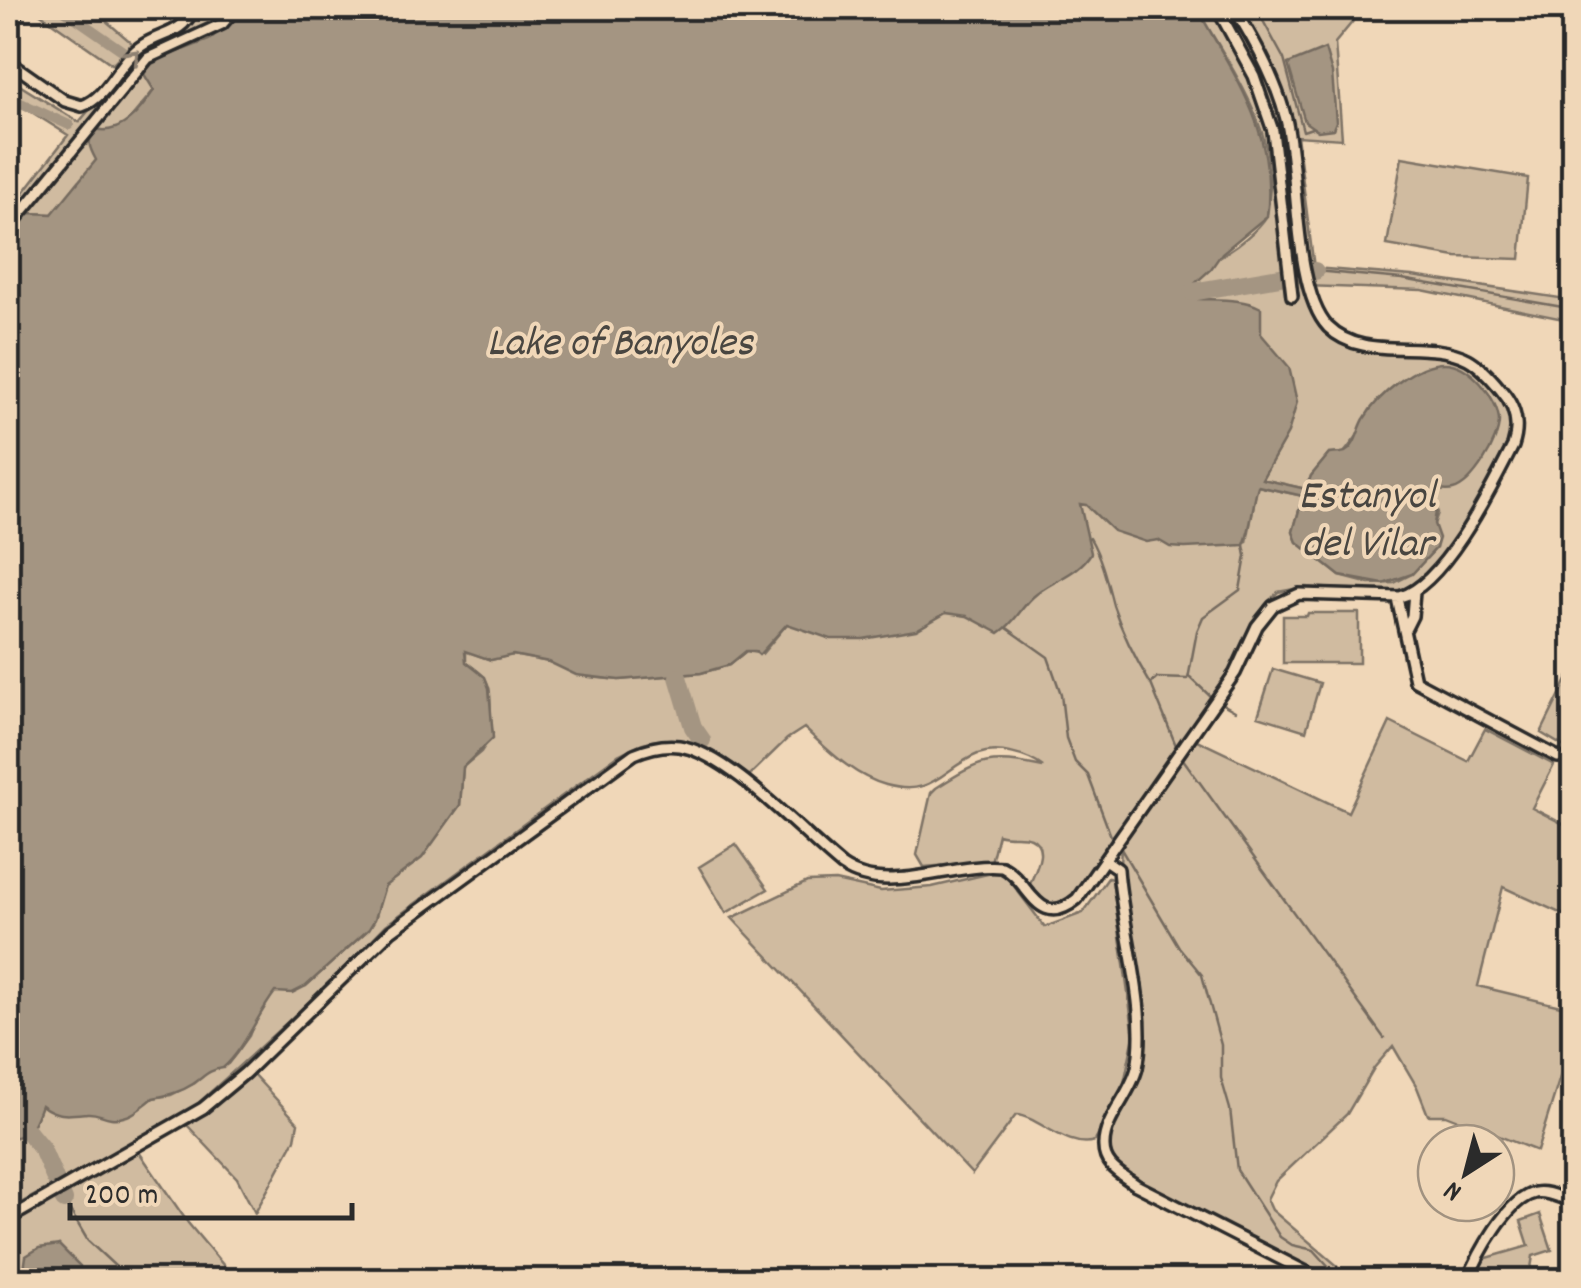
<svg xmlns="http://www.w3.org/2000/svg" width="1581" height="1288" font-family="Dekko,sans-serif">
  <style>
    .green { fill: #d0bba0; stroke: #7e7366; stroke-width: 2.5 }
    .water { fill: #a49582; stroke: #746b5f; stroke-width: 2.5 }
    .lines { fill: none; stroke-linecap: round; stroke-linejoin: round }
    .stream { stroke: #746b5f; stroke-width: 2.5 }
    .canal { stroke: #a49582; stroke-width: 10 }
    .river { stroke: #a49582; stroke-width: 18 }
    .street-casing { stroke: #2b2b2b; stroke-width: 16 }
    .secondary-casing { stroke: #2b2b2b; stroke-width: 20 }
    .street { stroke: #f0d7b8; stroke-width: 9 }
    .secondary { stroke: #f0d7b8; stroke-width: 12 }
    .oneway { stroke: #8e8172 }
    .labels { text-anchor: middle; stroke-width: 8; stroke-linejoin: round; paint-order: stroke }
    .water-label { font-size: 42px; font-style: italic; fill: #494641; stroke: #f0d7b8 }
  </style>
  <rect width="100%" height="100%" fill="#f0d7b8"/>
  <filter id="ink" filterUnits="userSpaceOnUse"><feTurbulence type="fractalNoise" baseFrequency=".01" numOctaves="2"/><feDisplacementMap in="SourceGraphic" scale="20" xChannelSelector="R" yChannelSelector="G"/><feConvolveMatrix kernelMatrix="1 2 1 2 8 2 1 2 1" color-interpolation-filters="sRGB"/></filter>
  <g filter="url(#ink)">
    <!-- green -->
    <path class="green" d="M32 8H91L132 43 112 64Z
      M219 8H246L209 40 156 60 146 75 154 90 123 127 102 132 109 147 60 207 52 214 29 213 17 227 23 241 8 269V213L68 135 22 106 8 107V78L79 122 127 65 148 46 193 23 196 17H205Z
      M1197 8H1364L1335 43 1342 139 1297 136 1314 268 1412 276 1573 300V321L1422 290 1305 286C1317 370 1395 342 1453 359 1471 365 1483 378 1495 392 1507 406 1515 422 1510 441 1502 470 1473 507 1457 534 1442 561 1423 587 1391 592L1305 587 1278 592 1265 605 1223 683 1076 894C1058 907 1039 907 1030 884 1034 873 1050 847 1031 838 1022 834 1009 838 998 834L991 862 924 867 917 855 931 793 936 788C982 759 989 756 1043 767 1028 755 997 747 978 754 942 768 934 798 886 785 853 776 828 750 804 728L787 739 749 776C723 753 682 732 647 742 637 744 627 751 618 755L386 925 328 985 193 1108 8 1210V1133L34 1095 147 1103 153 1098 171 1095 195 1083 207 1070 228 1064 249 1036 267 986H306L369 929 375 919 384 886 421 858 460 805 463 767 481 752 493 733C488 717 494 694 486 680 482 672 473 668 466 662V651L491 660 512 655 549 662 589 677 619 680 701 673 729 665 746 651 762 654 787 624 1075 497 1236 540 1240 545 1247 542 1257 486 1303 496 1293 532 1297 542 1340 576 1370 584 1394 583 1412 574 1436 548 1434 524 1438 513 1431 490 1444 489 1499 419 1489 394 1461 368 1358 435 1344 453 1329 454 1311 476 1306 489 1261 479 1284 440 1196 306 1184 279C1209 262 1245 245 1264 220 1269 214 1268 206 1269 198 1278 128 1228 65 1197 8Z
      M1402 157 1528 178 1520 259 1456 257 1387 245Z
      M1308 613H1359V663H1283V616H1307Z
      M1273 669 1320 683 1306 731 1258 716Z
      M1568 678 1573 681V752L1541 733Z
      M1390 722 1468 761 1485 729 1554 765 1532 808 1573 829V919L1503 887 1478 986 1573 1009V1035L1537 1151 1446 1115H1428L1417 1087 1393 1046 1374 1068 1347 1114 1276 1181 1267 1199 1272 1210 1340 1268 1347 1280H1330L1137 1182C1121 1170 1109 1163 1107 1142L1140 1072 1144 1033 1120 866 1121 846 1195 739 1348 812Z
      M736 844 768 889 726 913 699 867Z
      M996 872 1004 873 1045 927 1083 913 1108 878 1112 879 1134 1036 1123 1088 1095 1141C1068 1150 1037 1116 1016 1115L972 1174 732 918 807 882 835 881 881 891 932 887Z
      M253 1074 298 1123 295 1139 255 1213 237 1178 187 1125Z
      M139 1152 188 1223 229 1272 225 1280H80L81 1274 59 1245 24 1270 28 1280H8V1225Z
      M1540 1214 1552 1250 1533 1256 1529 1280H1476L1480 1260 1529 1246 1521 1221Z"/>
    <!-- water -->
    <path class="water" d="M246 8H1197C1235 78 1277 131 1267 216L1222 253 1211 269 1192 286 1198 299C1217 300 1243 298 1261 308V334L1289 367 1297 402 1288 433 1262 479 1306 489 1311 476 1329 454C1331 454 1343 453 1345 452 1356 447 1358 429 1364 419 1377 396 1416 363 1444 363 1469 363 1498 397 1499 421 1499 441 1473 485 1453 490 1447 492 1438 489 1431 491L1437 506 1434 524 1439 538 1436 548 1412 574 1383 584 1340 576 1297 542 1293 532 1303 496 1258 486C1252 506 1252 526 1244 545L1185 548 1170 547 1158 540 1146 542 1113 531 1086 505 1080 504 1091 553C1078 575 1050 581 1033 597 1019 610 1016 622 999 633L967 616 946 613 916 630 863 639H831L787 624 759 655 755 651H746L729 665 701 673 619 680 576 675 549 662 513 655 491 660 465 651 466 662 485 677 489 688 493 738 463 767 460 805 422 858 385 886 375 919 369 929 306 986 292 993 275 992C256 1017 246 1047 223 1068 208 1070 205 1076 193 1084 181 1092 168 1095 153 1098 141 1108 129 1120 111 1118 102 1117 97 1112 87 1113 68 1115 57 1117 41 1105 34 1123 32 1137 8 1138V344L14 333 20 299 8 282V237L29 213 52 214 96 160C89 147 86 141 96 129 121 136 141 110 154 90L142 71 156 60 209 40Z
      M1325 49 1332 73 1336 122 1333 129 1318 131 1305 122 1288 64Z
      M59 1245 80 1266V1280H28L24 1270 26 1256 39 1248Z"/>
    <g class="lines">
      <!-- stream -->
      <path class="stream" d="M1256 8 1284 59 1303 131 1312 128
        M1277 20 1305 8
        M1315 271 1402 279 1574 309
        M1090 538C1102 559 1107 582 1113 605 1122 632 1135 658 1150 683
        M1007 628 1048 657 1061 694 1066 738 1075 762 1088 775 1112 839
        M1190 677 1212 698
        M1219 702 1235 711
        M1177 748 1151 684 1157 678 1188 679 1197 631 1203 617 1240 590 1246 556 1244 545
        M1180 755 1384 1038
        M1121 849 1179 947 1202 975 1221 1045V1078L1230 1109 1237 1170 1280 1237 1292 1245 1314 1250 1341 1280
        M64 1200 88 1241 130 1280
        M1568 1280 1574 1263"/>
      <!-- canal -->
      <path class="canal" d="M61 8 123 51
        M8 102 21 103 69 125"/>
      <!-- river -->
      <path class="river" d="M1192 292 1315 271
        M678 677 693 727 702 740
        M28 1132 42 1149 64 1200"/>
      <!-- street casing -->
      <g class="street-casing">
        <path id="street" d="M1217 8 1254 76 1273 131 1292 296
          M192 10 201 12 215 8
          M8 61 65 101 82 106C109 97 119 60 143 45 161 33 184 33 192 10
          M8 229 148 58 222 24 236 8
          M1397 598 1415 681 1558 757
          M1406 628 1412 616 1414 592
          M1105 860 1118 869C1122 929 1149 1010 1137 1068 1131 1094 1104 1119 1104 1145 1103 1166 1121 1174 1136 1185L1322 1280
          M8 1219 203 1108 245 1073 391 931 634 754C648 748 664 744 679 746 729 753 801 833 842 866 887 897 952 862 1002 867 1030 880 1037 932 1077 899L1235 673 1257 626 1273 606 1299 594 1400 597C1444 585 1492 487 1513 446 1520 425 1516 407 1501 390 1492 379 1481 366 1468 359 1426 337 1364 363 1328 327 1293 290 1299 171 1286 119 1276 80 1255 41 1234 8
          M1468 1280C1477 1256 1508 1198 1535 1193 1546 1190 1562 1199 1574 1202"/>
      </g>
      <!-- secondary casing -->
      <g class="secondary-casing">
        <path id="secondary" d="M8 24 18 8"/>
      </g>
      <!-- street -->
      <use href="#street" class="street"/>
      <!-- secondary -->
      <use href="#secondary" class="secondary"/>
    </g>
    <!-- one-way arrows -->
    <defs><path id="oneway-chevron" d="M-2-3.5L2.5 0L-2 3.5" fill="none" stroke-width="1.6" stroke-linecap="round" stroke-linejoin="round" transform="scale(2.5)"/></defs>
    <use class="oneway" href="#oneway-chevron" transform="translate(133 56) rotate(-46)"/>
  </g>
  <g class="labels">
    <!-- water labels -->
    <g class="water-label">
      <text x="620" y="354">Lake of Banyoles</text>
      <text x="1367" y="507">Estanyol<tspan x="1367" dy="48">del Vilar</tspan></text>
    </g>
  </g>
  <!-- margin -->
  <rect width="1581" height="1288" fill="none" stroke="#f0d7b8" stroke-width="40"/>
  <rect x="20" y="20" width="1541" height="1248" fill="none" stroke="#2b2b2b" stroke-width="4" filter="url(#ink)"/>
  <!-- north arrow -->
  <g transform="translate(1466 1173) rotate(216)"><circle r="48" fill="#f0d7b8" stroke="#a19280" stroke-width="2.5"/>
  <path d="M0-8L18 38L0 25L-18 38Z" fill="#2b2b2b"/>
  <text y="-15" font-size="28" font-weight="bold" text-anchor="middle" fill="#2b2b2b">N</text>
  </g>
  <!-- scale -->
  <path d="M70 1203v15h282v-15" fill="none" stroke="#2b2b2b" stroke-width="5"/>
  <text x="85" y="1203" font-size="30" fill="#2b2b2b" stroke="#f0d7b8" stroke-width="8" paint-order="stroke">200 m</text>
</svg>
